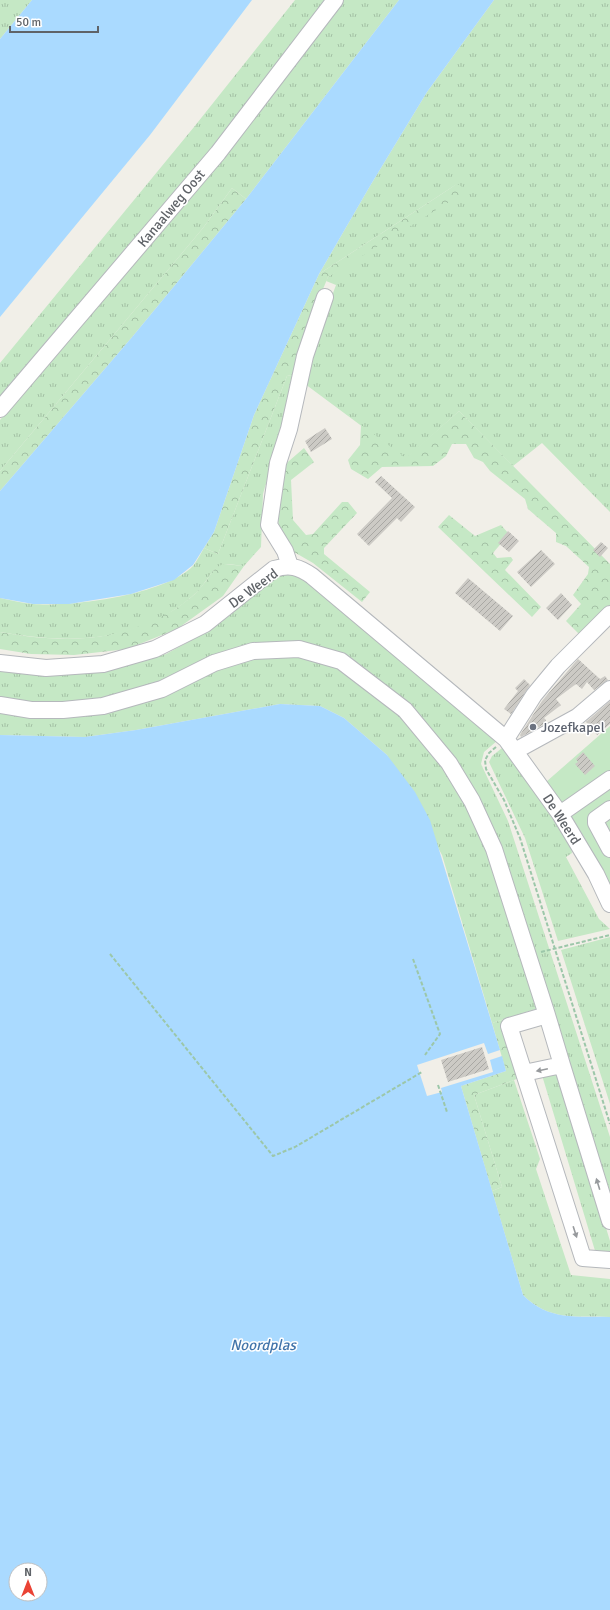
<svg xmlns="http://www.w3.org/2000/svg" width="610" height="1610" font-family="Signika,sans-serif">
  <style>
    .grass { fill: url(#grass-tufts) }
    .forest { fill: url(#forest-crowns) }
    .park { fill: #c5e8c5 }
    .water { fill: #aadaff; fill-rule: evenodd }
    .building { fill: url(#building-hatch) }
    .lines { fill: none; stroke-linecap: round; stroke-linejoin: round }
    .minor-casing { stroke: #b5b8bc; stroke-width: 18 }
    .path { stroke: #9cc7a9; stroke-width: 2; stroke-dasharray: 4 2; stroke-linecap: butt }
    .minor { stroke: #fff; stroke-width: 16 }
    .oneway { fill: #979a9d }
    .worship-dot { fill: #6b7280; stroke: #fff; stroke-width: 1.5 }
    .labels { text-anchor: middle; stroke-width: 3; stroke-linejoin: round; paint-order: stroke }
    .street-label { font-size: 14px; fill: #5f6368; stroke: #fff }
    .worship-label { font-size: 14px; fill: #5b616d; stroke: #fff; text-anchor: start }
    .water-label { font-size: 15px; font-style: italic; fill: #4174aa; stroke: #fff }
  </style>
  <defs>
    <pattern id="grass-tufts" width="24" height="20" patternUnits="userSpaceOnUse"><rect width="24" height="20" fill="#c5e8c5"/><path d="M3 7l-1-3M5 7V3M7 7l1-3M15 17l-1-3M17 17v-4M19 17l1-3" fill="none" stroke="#a3c0a4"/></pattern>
    <pattern id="forest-crowns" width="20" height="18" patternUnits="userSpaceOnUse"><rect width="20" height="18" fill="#c5e8c5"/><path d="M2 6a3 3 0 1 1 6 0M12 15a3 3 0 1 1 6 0" fill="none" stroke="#a3c0a4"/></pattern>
    <pattern id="building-hatch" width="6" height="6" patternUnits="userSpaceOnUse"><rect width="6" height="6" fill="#cccac5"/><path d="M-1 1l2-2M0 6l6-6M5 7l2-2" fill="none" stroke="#a9a8a4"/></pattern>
  </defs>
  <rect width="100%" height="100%" fill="#f1efe8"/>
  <!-- grass -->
  <path class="grass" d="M0 0H32L0 39Z
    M295 0H330L266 85 0 406V363L194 127Z
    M340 0H399L246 199 232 188 203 228 0 471V420L84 320Z
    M494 0H610V512L542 443 513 466 459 411 406 459 305 384 319 331 336 285 326 281 328 277 457 184 319 274 370 186 427 92Z
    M296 374 263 494 261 547 244 566C238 566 228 563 223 565 212 568 209 578 202 586 197 593 187 601 180 606 126 644 62 643 0 632V598C11 600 22 603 33 604 73 607 164 595 193 566 197 561 201 553 204 548L218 554 287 376Z
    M287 572 303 576 498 740 484 752 481 764 508 821 610 1137V1200L499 851 417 716 382 682 356 663 303 644 130 695 63 706 0 701V670L53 675 116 669 166 654 212 629 240 607 272 577Z
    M286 653 350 671 404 718 436 755 467 801 487 848 539 1008 492 1023 442 855 387 755 344 718 320 706 280 704 136 730 85 737 0 735V710L65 714 250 656Z
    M502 748 505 749 571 846 572 853 566 857 599 919 610 929 558 941 525 838 489 762 492 756Z
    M610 937V1104L561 950Z
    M555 1061 610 1241V1254H596L541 1072Z
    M514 1080 540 1159 536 1169 571 1275 610 1279V1317C577 1316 548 1321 523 1295L492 1191 502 1187 474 1095Z"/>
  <!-- forest -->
  <path class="forest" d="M457 184 462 187V194L328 277 311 318 296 374 287 376 218 554 204 548 214 532 254 415 319 274Z
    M232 188 246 199 133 336 0 491V471L203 228Z
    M459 411 610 564V606L581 636 566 621 581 604 573 595 588 574 589 567 566 546 556 542V533L528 509 525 499 490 471 483 462 474 458 466 444H452L446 456 433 466 382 467 368 479 351 469 348 460 360 445 361 425 406 458Z
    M304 448 314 462 291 480 293 520 306 535 313 534 342 502H348L357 513 324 548V554L370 592 362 602 313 563 294 552 280 531 276 511 282 467Z
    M449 515 475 536 501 525 509 534 493 553 497 558 511 557 513 560 505 570 541 607 532 617 438 527Z
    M224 564 244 566 223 596 177 629 127 649 74 655 31 654 0 649V632C56 642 107 644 160 617 167 613 175 610 181 605 188 600 196 594 201 587 210 578 211 568 224 564Z
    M505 1019 522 1077 474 1095 502 1187 492 1191 461 1086 506 1071 492 1023Z"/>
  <!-- park -->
  <path class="park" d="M610 726V886L583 835 546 782Z"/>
  <!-- water -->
  <path class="water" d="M32 0H252L150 135 0 317V39Z
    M399 0H494L427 92 370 186 319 274 254 415 214 532 193 565 174 580 131 594 69 604H33L0 598V491L133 336 246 199Z
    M280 704 320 706 344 718 387 755 415 792 430 820 500 1050 488 1054 484 1043 417 1065 427 1096 442 1092 441 1088 493 1072 490 1060 502 1056 506 1071 461 1086 523 1295C548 1321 577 1316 610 1317V1610H0V735L85 737 136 730ZM16 1570H40V1594H16Z"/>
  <!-- building -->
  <path class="building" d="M325 428 332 439 311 452 305 441Z
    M381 476 415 507 401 522 397 518 369 546 357 534 392 498 375 482Z
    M508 531 519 541 509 552 498 543Z
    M601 542 608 548 600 557 593 550Z
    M541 550 555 564 531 587 517 572Z
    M468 578 513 616 500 631 455 593Z
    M561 593 572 605 558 620 546 608Z
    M578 659 600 679 605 676 608 680 594 690 587 682 582 689 576 684 556 699 561 705 544 718 546 720 544 724 521 737 520 735 542 701Z
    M524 679 530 685 511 714 504 709 518 691 515 688Z
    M610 701V724L597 735 586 722Z
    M583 752 595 766 585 775 575 764 578 762 576 759Z
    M482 1047 489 1069 448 1082 441 1060Z"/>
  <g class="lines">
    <!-- minor casing -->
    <g class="minor-casing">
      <path id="minor" d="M0 409 218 153 335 0
        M290 566 285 551 269 525 278 463 289 429 305 356 325 297
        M0 663 46 668 103 664 155 649 205 624 274 569C290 564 299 567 312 576L506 739 560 814 596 874 610 904
        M0 705 31 710H63L103 706 162 689 214 663 253 651 299 649 341 661 405 710 449 763 472 801 494 849 547 1015 509 1026 524 1073
        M506 739 534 695 558 666 610 614
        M515 751 577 717 610 689
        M610 809 596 819V823L610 849
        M560 814 610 779
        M547 1015 562 1065
        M610 1221 562 1065 524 1073 583 1258 610 1260"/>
    </g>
    <!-- path -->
    <path class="path" d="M496 747 489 753 485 760 486 769 504 800 520 838 610 1124
      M541 952 610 935
      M110 954 273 1156 295 1147 422 1072
      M413 959 440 1034 425 1055
      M438 1085 447 1112"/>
    <!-- minor -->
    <use href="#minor" class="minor"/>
  </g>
  <!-- one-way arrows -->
  <defs><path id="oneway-solid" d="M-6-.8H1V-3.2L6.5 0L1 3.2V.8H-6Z"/></defs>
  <g class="oneway">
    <use href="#oneway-solid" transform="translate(542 1070) rotate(168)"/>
    <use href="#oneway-solid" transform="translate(598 1184) rotate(-107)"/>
    <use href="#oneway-solid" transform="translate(575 1232) rotate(72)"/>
  </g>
  <!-- markers -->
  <circle class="worship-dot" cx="533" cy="727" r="4"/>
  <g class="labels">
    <!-- street labels -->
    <g class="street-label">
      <text transform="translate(171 208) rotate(-50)" y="5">Kanaalweg Oost</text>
      <text transform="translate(253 588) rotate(-36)" y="5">De Weerd</text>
      <text transform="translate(562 819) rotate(57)" y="5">De Weerd</text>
    </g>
    <!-- worship labels -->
    <g class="worship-label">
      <text x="541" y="732">Jozefkapel</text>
    </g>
    <!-- water labels -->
    <g class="water-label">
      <text x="263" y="1350">Noordplas</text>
    </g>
  </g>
  <!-- north arrow -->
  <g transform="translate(28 1582)"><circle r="19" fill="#ffffff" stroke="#bfc1c3"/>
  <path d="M0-3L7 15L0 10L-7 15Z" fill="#ea4335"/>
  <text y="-6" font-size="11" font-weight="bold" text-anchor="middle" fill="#5f6368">N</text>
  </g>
  <!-- scale -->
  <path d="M10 26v6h88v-6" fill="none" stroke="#5f6368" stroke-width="2"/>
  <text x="16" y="26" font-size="12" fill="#5f6368" stroke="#ffffff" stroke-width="3" paint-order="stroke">50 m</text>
</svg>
